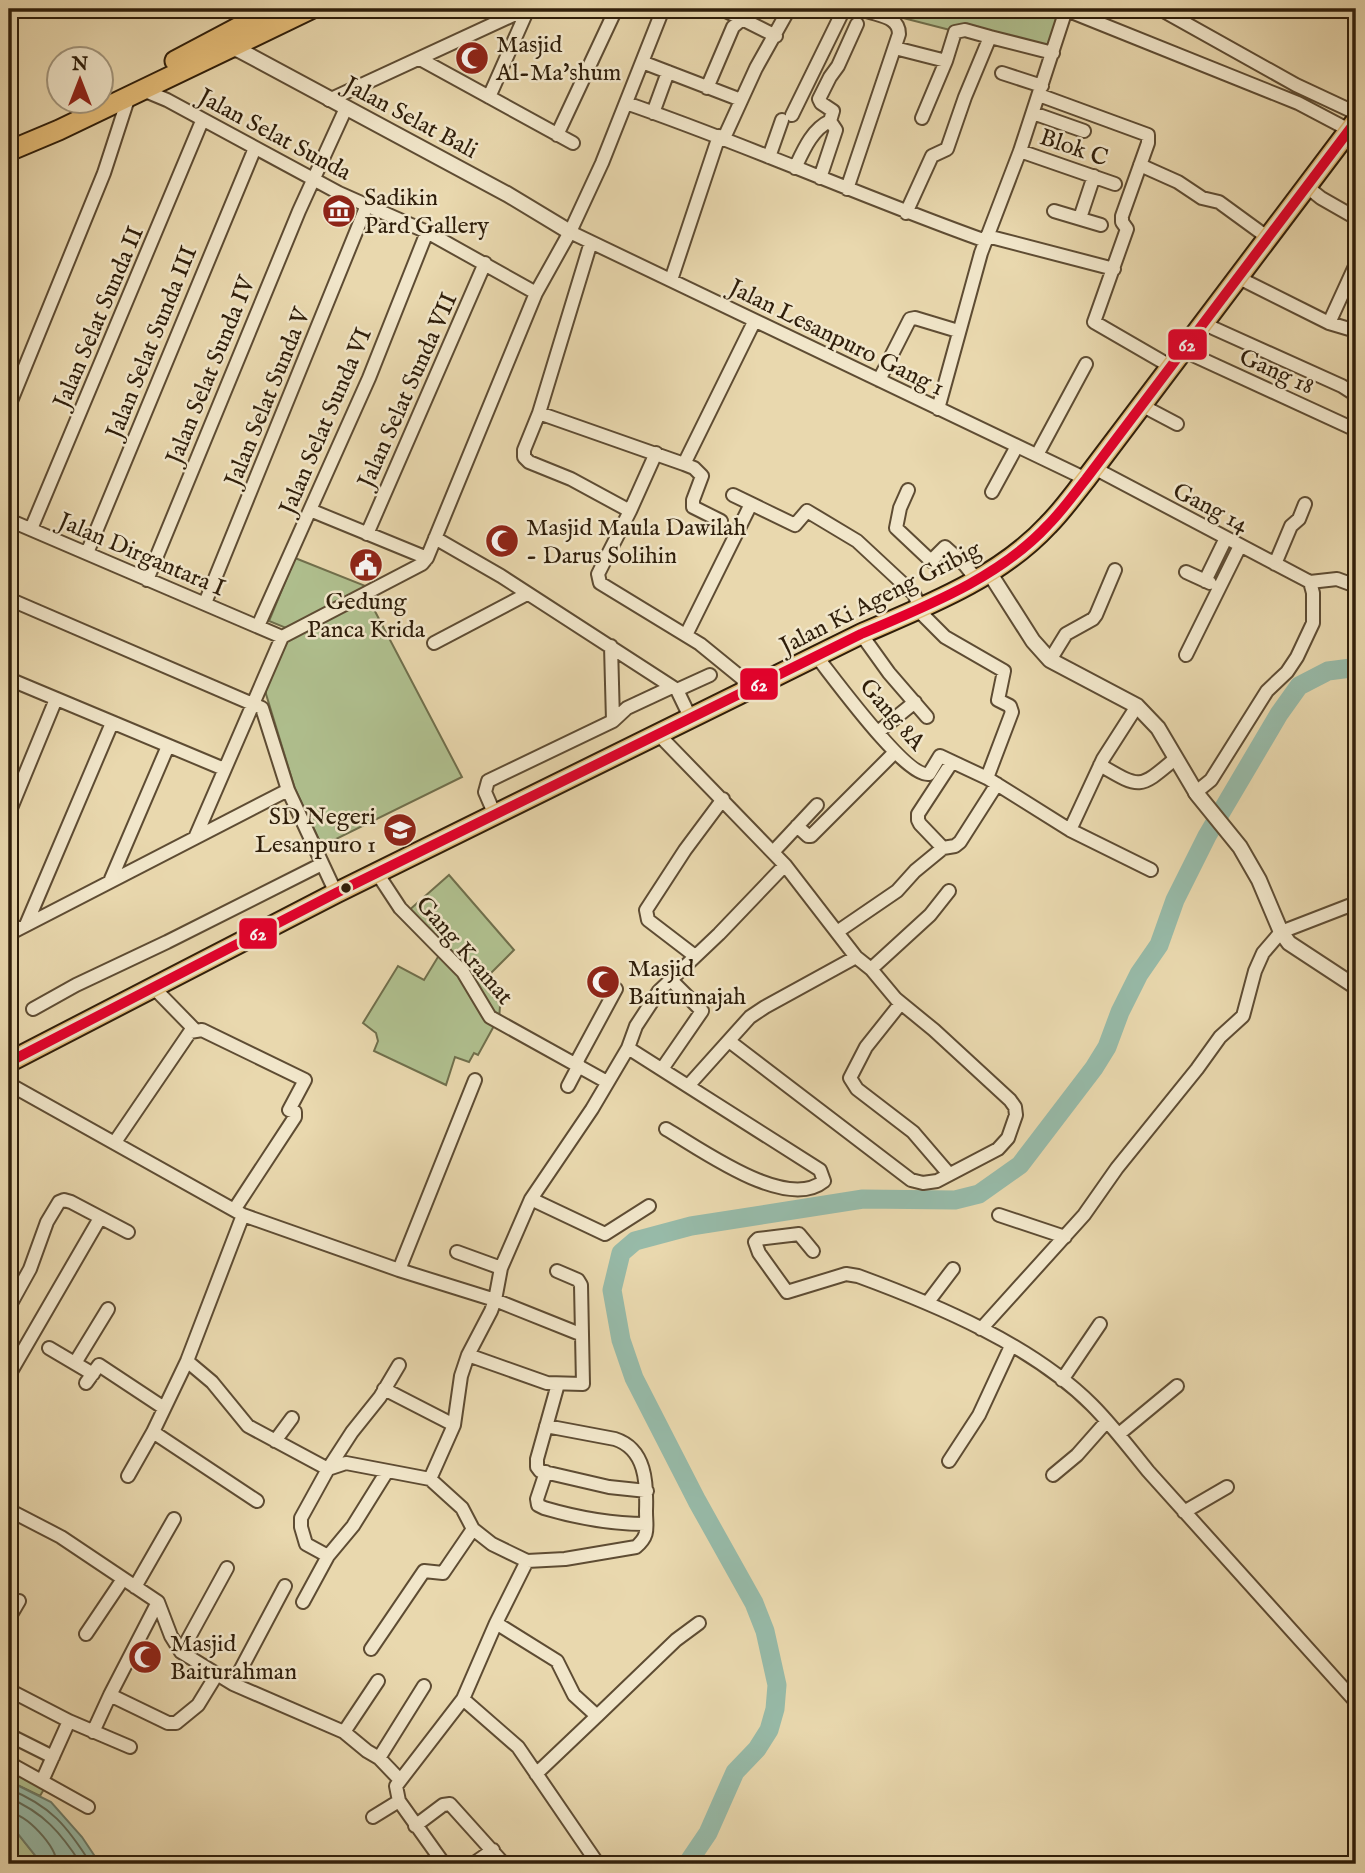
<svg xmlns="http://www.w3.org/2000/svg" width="1365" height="1873" font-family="'IM FELL English',serif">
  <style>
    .green { fill: #b0c08f; stroke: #706f4c; stroke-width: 2 }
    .water { fill: #97baa8; stroke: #6d7c69; stroke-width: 2 }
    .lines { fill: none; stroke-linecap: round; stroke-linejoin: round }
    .shore { stroke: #636c59; stroke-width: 2 }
    .river { stroke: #97baa8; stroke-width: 19 }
    .minor-casing { stroke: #5e4c33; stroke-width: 16 }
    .tertiary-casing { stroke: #5e4c33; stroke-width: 18 }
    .primary-casing { stroke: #2f1e0a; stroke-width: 23 }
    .minor { stroke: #f1e6ca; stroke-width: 12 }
    .tertiary { stroke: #f1e6ca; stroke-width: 14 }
    .primary { stroke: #e4bc77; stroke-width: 19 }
    .bus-1-casing { stroke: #f1e6ca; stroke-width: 16 }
    .bus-1 { stroke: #e4002b; stroke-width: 10 }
    .bus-dot { fill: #2f1e0a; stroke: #f1e6ca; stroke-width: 2.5 }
    .labels { text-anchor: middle; stroke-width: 5; stroke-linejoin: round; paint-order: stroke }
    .poi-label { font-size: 24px; fill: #2f1e0a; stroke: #f1e6ca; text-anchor: start }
    .street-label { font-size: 24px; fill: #2f1e0a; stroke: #f1e6ca }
    .line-badge { stroke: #f1e6ca; stroke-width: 2.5 }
    .badge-label { font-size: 19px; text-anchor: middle; font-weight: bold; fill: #fff }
  </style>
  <rect width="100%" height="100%" fill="#e9d8ae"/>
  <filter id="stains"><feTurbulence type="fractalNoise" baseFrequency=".00286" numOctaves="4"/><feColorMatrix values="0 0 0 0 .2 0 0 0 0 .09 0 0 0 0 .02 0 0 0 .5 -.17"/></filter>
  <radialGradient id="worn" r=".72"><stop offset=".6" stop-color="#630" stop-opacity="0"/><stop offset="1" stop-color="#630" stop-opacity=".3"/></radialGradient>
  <!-- green -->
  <path class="green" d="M868 9H1057L1059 17 1049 50 993 41Z
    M295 558 368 587 286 628 269 621Z
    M368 598 462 777 322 846 295 789 266 694V688L288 640Z
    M449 875 514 950 487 977 500 1006 499 1020 407 912Z
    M441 952 495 1024 478 1055 474 1053 469 1062 455 1057 446 1085 374 1051 378 1041 376 1033 363 1023 398 966 424 980Z
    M9 1764 47 1784 40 1796 9 1781Z
    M9 1827 18 1834 42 1864H9Z"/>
  <!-- water -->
  <path class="water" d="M9 1781 51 1802 82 1837 100 1864H42L18 1834 9 1827Z"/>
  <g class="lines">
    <!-- shore -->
    <path class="shore" d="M9 1789C51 1806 67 1826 91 1864
      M9 1798C43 1812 61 1833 81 1864
      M9 1813C27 1814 56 1846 57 1864"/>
    <!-- river -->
    <path class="river" d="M687 1864 708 1833 735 1772 757 1749 769 1730 775 1709 777 1685 765 1631 754 1603 697 1501 634 1378 621 1340 612 1290 621 1253 635 1241 691 1226 863 1199 955 1200 979 1194 1020 1165 1094 1068 1107 1047 1120 1012 1139 974 1159 945 1175 900 1207 836 1279 714 1299 686 1328 671 1351 668 1356 670"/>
    <!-- minor casing -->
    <g class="minor-casing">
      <path id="minor" d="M722 9 776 36
        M1064 9 1298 103 1353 132
        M1160 9 1296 85 1356 113
        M895 48 946 61 955 32 965 30 990 37
        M420 59 573 143
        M642 62 741 100
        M1002 73 1042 86
        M707 88 733 27 740 21 746 9
        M143 90 167 100 339 193 427 232 536 293
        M1039 95 1148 135V143L1122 216V222L1127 229 1094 322 1170 366
        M489 97 528 9
        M329 100 526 9
        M626 103C748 145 865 198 986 241
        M653 113 668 72
        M1033 113 1084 131
        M792 115 844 9
        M922 118 946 61
        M557 135 616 9
        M724 138 756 68 789 9
        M1020 151 1115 184
        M769 157 782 120
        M1140 165 1178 182 1202 198 1219 202 1267 237
        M795 168C803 151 812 129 830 121
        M820 178 836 130 830 121 833 111 821 103 819 99 830 77 838 66 857 24
        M1306 186 1321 198 1356 218
        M847 189 899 34C899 15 876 16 862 9
        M1054 211 1101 225
        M906 213 932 156 947 149 965 97 990 37 1053 53
        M1080 218 1094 176
        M570 232 1086 479
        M987 236 1114 269
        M591 242 539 413 524 450V457L529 462 571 479 630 511 598 574 600 583 700 644 754 688
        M1237 277 1329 323 1356 331
        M671 280 719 136
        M1202 323 1342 386 1356 395
        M1329 323 1356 264
        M1182 350 1356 430
        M879 380 910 319 915 318 958 331
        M1141 405 1177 424
        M9 406 104 173 129 96
        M938 409 981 253 1020 151 1064 16V9
        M539 413 684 464 754 322
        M1037 455 1086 364
        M684 464 694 468 702 476 693 500V507L721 521
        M1094 468 1310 582
        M908 490 900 508 896 528 931 561 945 547 965 565 976 579
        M992 492 1017 446
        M733 495 795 525 807 511 857 541 914 594 923 615 945 637 1004 671 998 700 1010 706 1012 712 987 778 1070 830 1151 870
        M310 510 427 558
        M630 511 656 453
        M9 520 282 637 195 838
        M31 529 202 121
        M367 534 485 263
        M435 538 501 576 677 690 691 719
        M87 553 255 148
        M1275 564 1291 526 1299 519 1305 504
        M1186 572 1210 583
        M147 580 299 211 346 108
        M1205 581 1226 538
        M1310 582 1337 579 1356 586
        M9 599 262 708 288 790 336 893
        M205 603 367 205
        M258 626 369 378 427 232
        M861 634 889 673 927 717
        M686 635 751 504
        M282 637 422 564 427 558 536 293 570 232 602 163 663 9
        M434 643 527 594
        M611 646 613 721
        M1186 655 1240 546
        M817 657C834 678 906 778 929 774L940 756 987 778
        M1050 660 1066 634 1093 619 1096 615 1115 570
        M9 679 224 769
        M677 690 710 675
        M878 732 915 702
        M659 735 785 865 856 957
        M1100 765C1141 789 1139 789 1175 759
        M1195 793 1211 780 1267 691 1287 672 1297 657 1313 623V593L1310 582
        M9 813 56 699
        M495 815 485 792 488 781 613 721 627 708 672 687
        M797 826 808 836H811L894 753
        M1070 830 1103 759 1137 706
        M943 848 920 824 918 820V814L952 762
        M773 852 817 805
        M377 873 400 908 463 972 490 1017 607 1082
        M111 879 168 746
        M26 925 112 723
        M837 932 897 891 915 871 943 848 955 846 960 842 997 784
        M9 934 288 790
        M695 956 648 920 646 910 685 850 723 799
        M153 987 195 1030
        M901 1003 866 1047 850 1078 857 1089 913 1132 949 1174
        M33 1009 76 985 167 942 322 864
        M729 1041 911 1180 923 1183 937 1181 998 1149 1008 1138 1016 1115 1015 1107 1010 1100 934 1030 896 999 871 969
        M628 1048 820 1170 824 1181C786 1212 701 1149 666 1129
        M576 1063 616 989
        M662 1069 702 1011 671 980
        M9 1084 243 1215 399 1270 495 1300 580 1334
        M568 1086 579 1065
        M688 1086 750 1017 765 1007 856 957 871 969 930 915 949 891
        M115 1142 190 1032 202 1030 305 1080 289 1110 295 1112V1117L234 1210
        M531 1199 605 1234 649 1206
        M999 1215 1065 1237
        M813 1251 799 1234 758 1239 755 1242 759 1253 787 1292 846 1274 858 1276C937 1305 1032 1345 1092 1405 1113 1426 1130 1449 1148 1471L1356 1702
        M457 1252 501 1268
        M399 1270 475 1080
        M928 1302 953 1269
        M9 1307 30 1269 47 1222 59 1202 64 1200 71 1202 128 1232
        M981 1329 1084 1215 1117 1168 1197 1069 1220 1037 1243 1016 1255 971 1263 953 1281 932 1356 903
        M49 1348 93 1374
        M468 1355 547 1383 583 1384 581 1285 578 1280 557 1271
        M187 1361 212 1382 248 1426 328 1469
        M75 1363 108 1309
        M9 1375 100 1218
        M1062 1380 1100 1324
        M86 1383 99 1365 164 1408
        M558 1384 537 1459V1467L540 1471 609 1487 647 1491
        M384 1389 454 1425
        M153 1432 257 1501
        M1119 1434 1177 1386
        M275 1441 292 1418
        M949 1461 979 1415 1011 1346
        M328 1469 346 1463 430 1479 454 1425 461 1376 468 1355 491 1311 495 1300 501 1268 531 1199 592 1109 628 1048 636 1026 659 991 719 934 785 865
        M546 1472 537 1499 538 1505 544 1508C578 1518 610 1524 646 1524
        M1053 1475 1077 1455 1107 1421
        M128 1476 153 1432 187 1361 243 1215
        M430 1479 462 1508 473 1529 492 1544 527 1561 565 1559 636 1547C650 1535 646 1528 646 1511 647 1483 646 1449 615 1439L546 1426
        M9 1510 61 1537 158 1602 171 1636 181 1652 233 1684 344 1732 367 1751 379 1758 400 1780
        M1184 1512 1227 1487
        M328 1556 306 1544 301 1527V1518L328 1469 352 1432 380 1397 399 1365
        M135 1587 174 1519
        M303 1602 328 1556 353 1526 386 1473
        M9 1618 19 1601
        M496 1623 557 1661 574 1695 597 1716 676 1640 699 1623
        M86 1634 123 1579
        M371 1649 424 1571 443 1573 473 1529
        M181 1652 227 1568
        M233 1684 285 1586
        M9 1690 69 1721 130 1747
        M110 1695 168 1723H176L198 1705 217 1674
        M463 1699 518 1747 598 1864
        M93 1732 110 1695 158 1602
        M344 1732 378 1681
        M9 1735 53 1757
        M379 1758 424 1686
        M9 1763 88 1807
        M536 1774 597 1716
        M42 1781 69 1721
        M373 1817 399 1801
        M415 1826 443 1805 450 1804 504 1864
        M444 1864 399 1801 396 1786 463 1699 496 1623 527 1561
        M473 1864 493 1850"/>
    </g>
    <!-- tertiary casing -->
    <g class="tertiary-casing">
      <path id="tertiary" d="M227 46 241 51 507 194 570 232
        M989 572 1033 641 1050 660 1137 706 1158 728 1197 794 1240 847 1259 880 1281 932 1289 943 1356 987"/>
    </g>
    <!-- primary casing -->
    <g class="primary-casing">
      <path id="primary" d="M1353 9 1356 10
        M175 61 273 9
        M9 151 59 130 311 9
        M9 1062 336 893 861 634C926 606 999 578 1048 525 1062 511 1074 494 1086 479L1356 121"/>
    </g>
    <!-- minor -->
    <use href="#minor" class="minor"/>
    <!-- tertiary -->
    <use href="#tertiary" class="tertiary"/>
    <!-- primary -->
    <use href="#primary" class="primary"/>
    <!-- bus-1 casing -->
    <g class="bus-1-casing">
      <path id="bus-1" d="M9 1062 336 893 861 634C926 606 999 578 1048 525 1062 511 1074 494 1086 479L1356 121"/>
    </g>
    <!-- bus-1 -->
    <use href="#bus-1" class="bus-1"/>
  </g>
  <!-- icons -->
  <defs>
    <g id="mosque-disc" transform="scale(1.75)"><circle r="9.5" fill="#8f2418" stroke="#f1e6ca"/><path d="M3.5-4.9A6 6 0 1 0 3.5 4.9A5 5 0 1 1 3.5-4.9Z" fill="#fff"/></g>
    <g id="museum-disc" transform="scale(1.75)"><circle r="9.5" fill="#8f2418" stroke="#f1e6ca"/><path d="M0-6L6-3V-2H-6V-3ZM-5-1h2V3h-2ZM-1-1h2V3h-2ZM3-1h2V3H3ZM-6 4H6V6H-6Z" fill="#fff"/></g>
    <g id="civic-disc" transform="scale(1.75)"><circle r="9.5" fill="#8f2418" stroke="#f1e6ca"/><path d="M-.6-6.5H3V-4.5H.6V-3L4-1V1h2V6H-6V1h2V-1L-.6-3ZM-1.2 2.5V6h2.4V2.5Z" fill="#fff"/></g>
    <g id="school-disc" transform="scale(1.75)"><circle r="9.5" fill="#8f2418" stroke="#f1e6ca"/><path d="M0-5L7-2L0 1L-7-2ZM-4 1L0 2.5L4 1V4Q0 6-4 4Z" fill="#fff"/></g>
  </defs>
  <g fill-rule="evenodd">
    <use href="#mosque-disc" x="472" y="58"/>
    <use href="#museum-disc" x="339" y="211"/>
    <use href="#mosque-disc" x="502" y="541"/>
    <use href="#civic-disc" x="366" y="565"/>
    <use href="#school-disc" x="400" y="830"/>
    <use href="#mosque-disc" x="603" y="982"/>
    <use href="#mosque-disc" x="145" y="1657"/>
  </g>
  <!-- markers -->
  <circle class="bus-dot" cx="346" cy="888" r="6"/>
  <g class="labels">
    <!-- poi labels -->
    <g class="poi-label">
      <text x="496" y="52">Masjid<tspan x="496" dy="28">Al-Ma'shum</tspan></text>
      <text x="364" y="205">Sadikin<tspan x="364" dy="28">Pard Gallery</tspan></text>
      <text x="526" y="535">Masjid Maula Dawilah<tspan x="526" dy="28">- Darus Solihin</tspan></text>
      <text x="366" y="609" text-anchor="middle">Gedung<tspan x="366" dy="28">Panca Krida</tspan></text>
      <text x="376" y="824" text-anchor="end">SD Negeri<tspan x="376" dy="28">Lesanpuro 1</tspan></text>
      <text x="628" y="976">Masjid<tspan x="628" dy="28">Baitunnajah</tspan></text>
      <text x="170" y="1651">Masjid<tspan x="170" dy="28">Baiturahman</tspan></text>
    </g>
    <!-- street labels -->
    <g class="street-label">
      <text transform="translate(411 117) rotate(28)" y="8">Jalan Selat Bali</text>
      <text transform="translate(275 134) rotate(28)" y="8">Jalan Selat Sunda</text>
      <text transform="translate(1074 147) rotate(19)" y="8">Blok C</text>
      <text transform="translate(98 317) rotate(-67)" y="8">Jalan Selat Sunda II</text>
      <text transform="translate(837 337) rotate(26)" y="8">Jalan Lesanpuro Gang 1</text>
      <text transform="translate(151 342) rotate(-68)" y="8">Jalan Selat Sunda III</text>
      <text transform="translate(210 370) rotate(-68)" y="8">Jalan Selat Sunda IV</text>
      <text transform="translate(1277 371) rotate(24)" y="8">Gang 18</text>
      <text transform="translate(407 390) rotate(-66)" y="8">Jalan Selat Sunda VII</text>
      <text transform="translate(267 397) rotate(-68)" y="8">Jalan Selat Sunda V</text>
      <text transform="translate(325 421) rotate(-67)" y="8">Jalan Selat Sunda VI</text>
      <text transform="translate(1211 507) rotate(27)" y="8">Gang 14</text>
      <text transform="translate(142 554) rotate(23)" y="8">Jalan Dirgantara I</text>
      <text transform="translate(880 597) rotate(-27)" y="8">Jalan Ki Ageng Gribig</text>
      <text transform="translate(893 714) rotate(49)" y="8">Gang 8A</text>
      <text transform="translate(465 950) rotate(49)" y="8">Gang Kramat</text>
    </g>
  </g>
  <g class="line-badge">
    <rect x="1167" y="328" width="41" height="33" rx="7" fill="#e4002b"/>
    <rect x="739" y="667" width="40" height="34" rx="7" fill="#e4002b"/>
    <rect x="238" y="917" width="40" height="33" rx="7" fill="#e4002b"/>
  </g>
  <g class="badge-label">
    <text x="1187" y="351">62</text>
    <text x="759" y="691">62</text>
    <text x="258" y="940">62</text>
  </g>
  <!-- margin -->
  <rect width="1365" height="1873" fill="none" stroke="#e9d8ae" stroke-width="35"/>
  <rect x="10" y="10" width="1344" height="1852" fill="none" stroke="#2f1e0a" stroke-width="3.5"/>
  <rect x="18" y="18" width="1330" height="1838" fill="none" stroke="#2f1e0a" stroke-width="2"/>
  <!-- north arrow -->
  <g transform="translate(80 80)"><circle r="33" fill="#f1e6ca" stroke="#a3967d" stroke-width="2"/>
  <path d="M0-5L12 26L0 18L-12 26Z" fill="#8f2418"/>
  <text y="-10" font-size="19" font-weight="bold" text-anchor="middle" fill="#2f1e0a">N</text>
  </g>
  <rect width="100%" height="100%" filter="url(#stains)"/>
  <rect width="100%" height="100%" fill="url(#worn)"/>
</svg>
